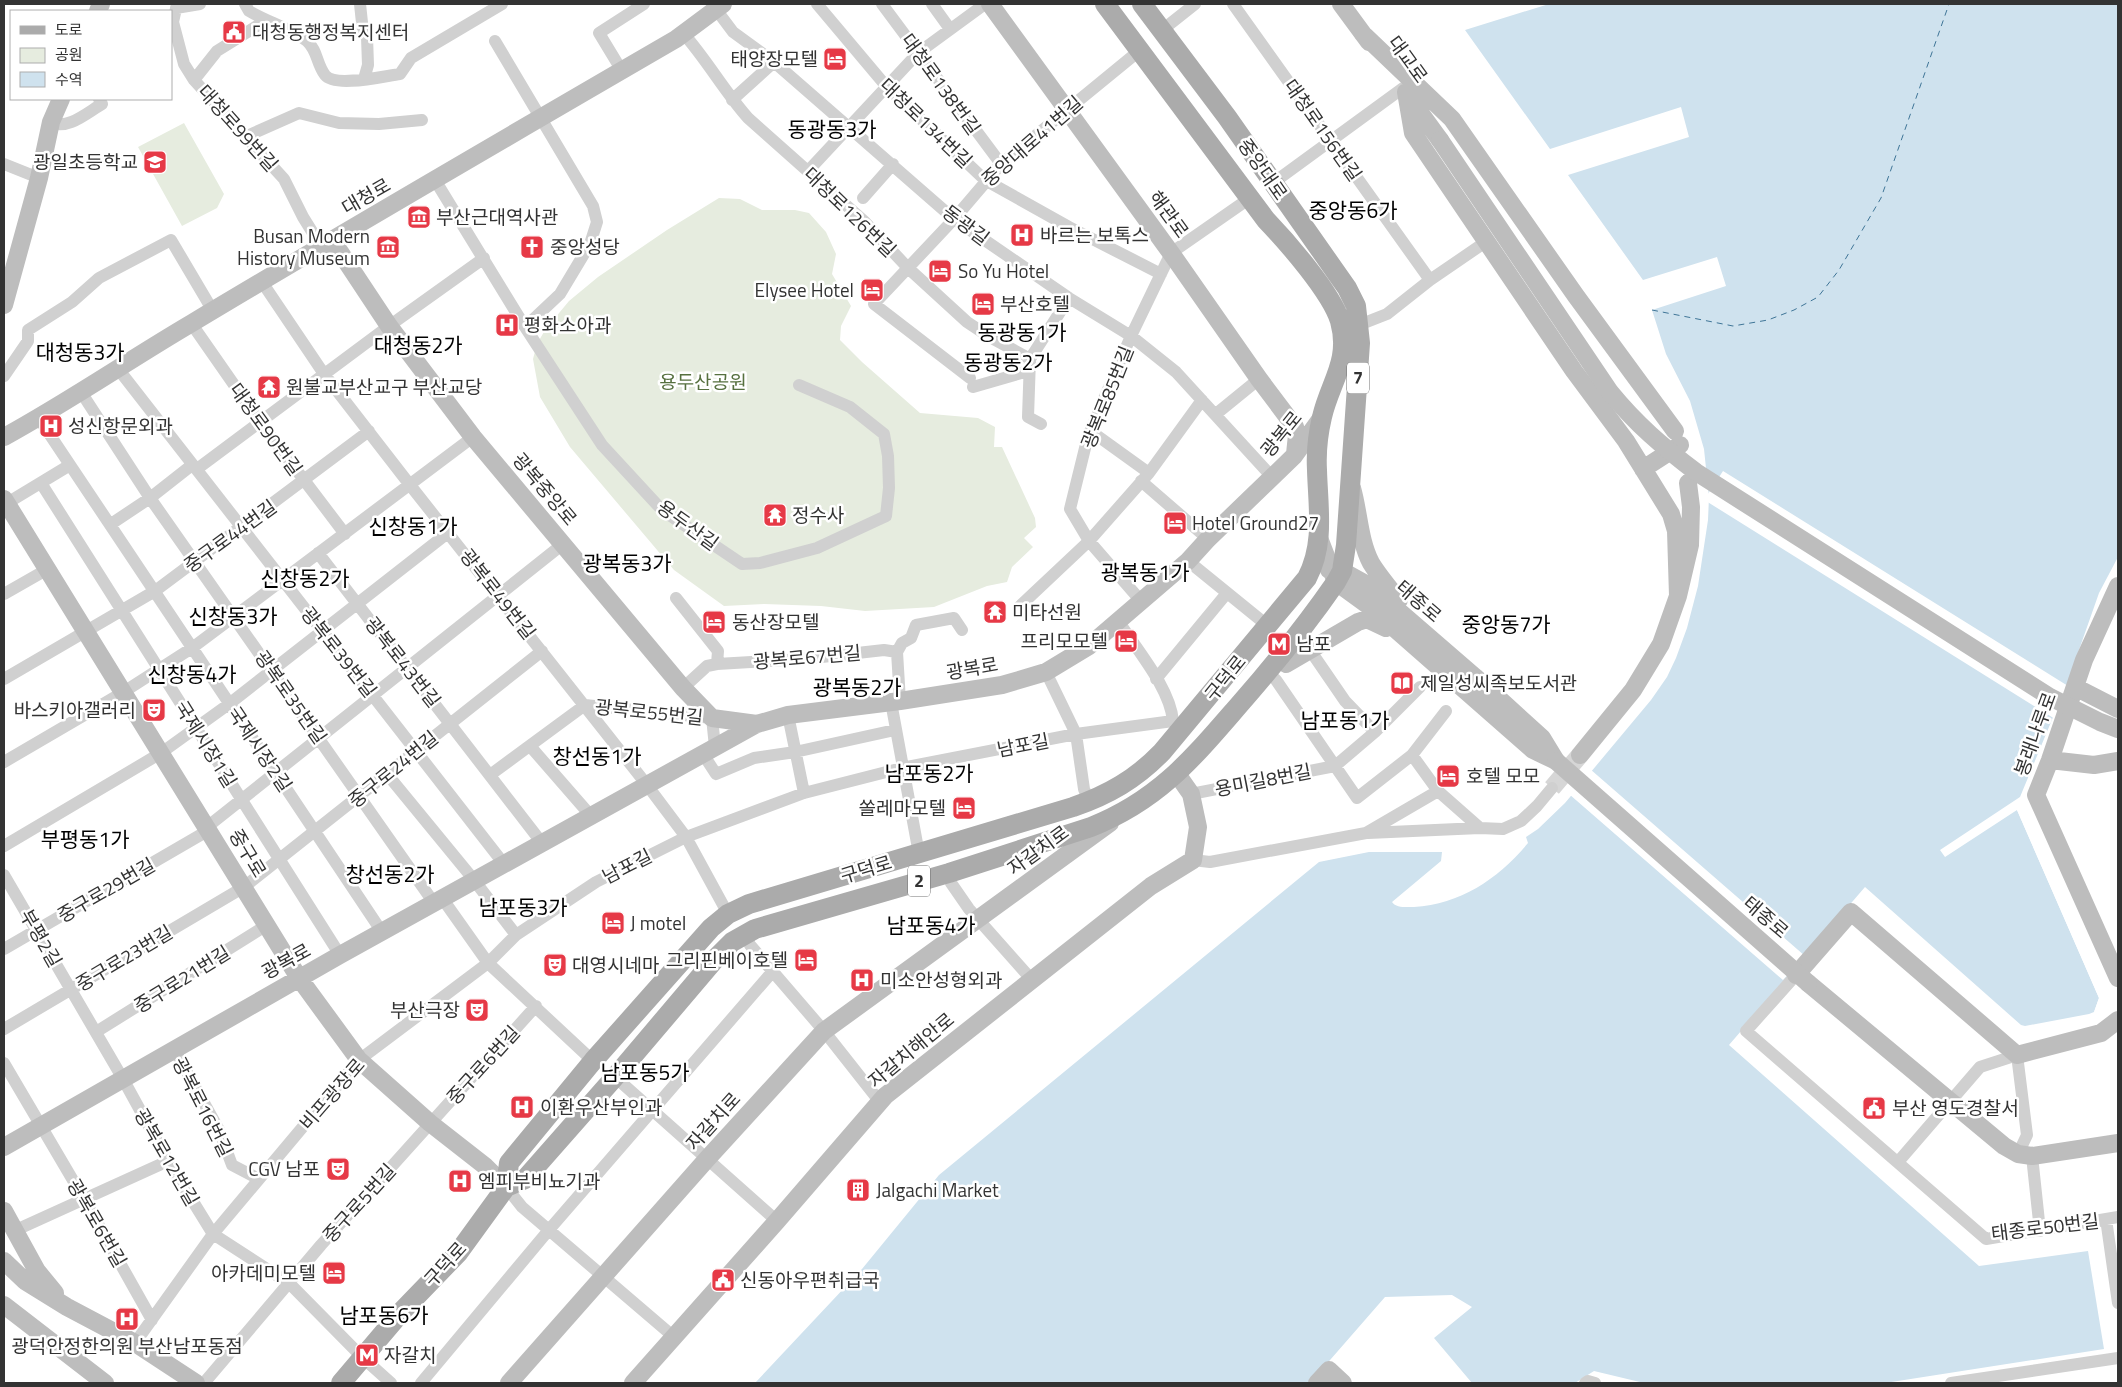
<svg xmlns="http://www.w3.org/2000/svg" width="2122" height="1387" font-family="'Titillium Web','Noto Sans KR',sans-serif">
  <style>
    .green { fill: #e6ecdf }
    .water { fill: #cfe2ee }
    .pier { fill: #fff }
    .lines { fill: none; stroke-linecap: round; stroke-linejoin: round }
    .ferry { stroke: #3f7597; stroke-width: 1; stroke-dasharray: 6 5; stroke-linecap: butt }
    .secondary-tunnel { stroke: #d6d6d6; stroke-width: 18; stroke-dasharray: 18 9; stroke-linecap: butt }
    .street { stroke: #d0d0d0; stroke-width: 12 }
    .secondary { stroke: #bdbdbd; stroke-width: 18 }
    .primary { stroke: #ababab; stroke-width: 20 }
    .secondary-bridge { stroke: #bdbdbd; stroke-width: 18 }
    .labels { text-anchor: middle; stroke-width: 5; stroke-linejoin: round; paint-order: stroke }
    .shield { fill: #fff; stroke: #707070; stroke-width: 1 }
    .shield-label { font-size: 18px; font-weight: bold; fill: #333 }
    .poi-label { font-size: 19px; fill: #333; stroke: #fff; text-anchor: start }
    .street-label { font-size: 19px; fill: #333; stroke: #fff }
    .park-label { font-size: 19px; fill: #56703f; stroke: #fff }
    .quarter-label { font-size: 21px; fill: #000; stroke: #fff }
  </style>
  <rect width="100%" height="100%" fill="#fff"/>
  <!-- green -->
  <path class="green" d="M184 123 224 194 217 208 182 226 138 147Z
    M719 198 740 199 762 210H795L809 213 826 232 836 254 832 274 851 306 841 326 840 340 862 362 920 413 978 418 995 427 994 447H1002L1035 518 1036 527 1024 538 1033 547 1012 567 1007 582 987 586 934 607 865 611 821 606 764 604 724 606 674 570 570 447 540 397 533 359 537 344 545 330 569 301 598 277 667 230Z"/>
  <!-- water -->
  <path class="water" d="M1549 4H2118V557L2099 593 2068 681 2020 797 2017 810 2099 998 2094 1012 2089 1014 2025 1026 2021 1025 1865 887 1729 1045 1979 1266 2088 1251 2104 1349 1885 1383H1644L1594 1371 1575 1383H1472L1434 1338 1472 1307 1452 1295 1385 1297 1310 1383H755L862 1269 939 1175 1319 862 1369 852H1442L1441 861 1392 902C1396 908 1405 907 1414 907 1461 904 1499 878 1528 843L1526 837 1538 829 1565 803 1651 700 1667 677 1676 658 1687 628 1698 586 1708 520 1709 497 1704 449 1690 401 1666 354 1652 310 1726 286 1717 257 1643 280 1568 175 1689 137 1681 107 1550 149 1465 30Z"/>
  <!-- pier -->
  <path class="pier" d="M1723 471 2068 686 2055 719 1706 501V497Z
    M1590 769 1805 956 1783 980 1569 794Z
    M2020 797 2021 801 2020 810 2102 998 2098 1010 2094 1012 2099 998 2017 810 1945 857 1940 850Z"/>
  <g class="lines">
    <!-- ferry -->
    <path class="ferry" d="M1652 310 1733 326 1768 320 1794 310 1818 297 1839 270 1881 198 1949 4"/>
    <!-- secondary-tunnel -->
    <path class="secondary-tunnel" d="M1552 788 1580 755"/>
    <!-- street -->
    <path class="street" d="M177 4 173 22 184 64 194 80 284 179 303 217 321 246
      M245 4 249 11C267 22 290 28 307 41 318 51 316 63 325 75 335 88 384 76 400 74L411 58 502 4
      M360 4 363 32 367 37 368 65 364 79
      M712 4 733 32 774 62 954 219 1069 298 1131 336 1176 372 1272 477
      M817 4 886 86 985 180 1069 227 1161 274
      M882 4 1001 164
      M932 4 950 29
      M1233 4 1430 280
      M176 8 200 4
      M1161 31 1195 4
      M683 33C707 60 724 91 748 118L865 222 908 268 967 322 988 336 1030 359 1028 417 1041 424
      M495 41 593 206 597 222 590 244 560 294 525 327
      M622 71 599 33 644 4
      M194 80 217 51 265 21
      M732 100 774 62
      M51 122C67 131 88 112 102 104L99 99
      M247 136 299 113 339 123 379 124 422 120
      M4 164 39 178
      M808 171 918 53 985 4
      M435 180 525 327 602 445 662 510 742 564 760 563 817 548 886 516 889 488 888 456 884 434 850 407 799 385
      M1273 183 1403 88
      M863 198 893 164
      M262 282 324 374 410 485 647 785 686 837 728 914
      M191 323 260 422 345 534
      M1359 325 1387 314 1430 280 1487 241
      M1030 359 1069 298
      M119 370 504 864
      M4 376 28 341V330L72 302 99 278 171 240 213 311
      M970 378 874 304 954 219 1001 164 1139 51
      M973 387 1028 371
      M81 392 150 498 434 903
      M1216 414 1259 379
      M38 417 382 932
      M1088 436 1099 437 1149 473
      M197 469 389 326 484 258
      M1141 481 1208 539
      M41 483 340 955
      M4 505 70 465
      M111 524 150 498 192 465
      M318 553 542 843
      M1188 561 1268 626
      M4 594 46 570
      M676 598 718 651 717 664 707 666 683 688
      M1141 601 1089 541 1070 509 1088 436 1131 336 1171 253 1250 198
      M1019 607 1089 541 1149 473 1202 400
      M1119 622C1137 650 1170 688 1173 721
      M1310 650 1345 701 1375 732
      M897 652 902 643 911 638 916 625 954 618 962 630
      M717 664 804 659 884 650 897 652 900 701
      M1046 672 1076 734 1084 789 1089 802
      M1268 672 1276 680 1357 798 1412 755 1446 711
      M4 679 155 591 369 431
      M1156 679 1227 593
      M891 702 919 854
      M788 715 804 793
      M530 746 591 816
      M703 754 716 774 754 758 795 752 895 730
      M1412 755 1438 791 1480 828 1503 829 1521 821 1537 806 1552 788
      M4 762 122 693 192 648 473 437
      M387 774 474 880 516 935
      M490 775 585 705 712 718 715 747
      M1191 794 1335 766 1375 732 1420 687
      M207 827 563 544
      M1368 833 1480 828
      M4 846 161 753 229 704 449 532
      M1193 860 1210 862 1366 833 1438 791
      M949 873 951 883 969 909 1032 980
      M4 875 123 1079 168 1161 213 1234 290 1284 362 1357 391 1383
      M442 898 488 963 516 935 596 882 686 837 804 793 902 768 1076 734 1173 721 1183 729
      M745 934 750 945 824 1031 880 1102
      M4 949 209 830
      M1796 975 1746 1031 1986 1239 2118 1217
      M4 1029 244 887 542 651
      M96 1032 267 925
      M174 1049 219 1130 232 1165 259 1179
      M4 1063 84 1199 152 1320
      M615 1077 777 1221
      M2032 1156 2040 1231
      M1898 1162 1980 1067 2017 1055 2027 1135 2018 1154
      M506 1187 522 1207 674 1337
      M2106 1219 2118 1303
      M16 1230 168 1161
      M135 1343 213 1234 359 1060 488 963 593 1061
      M204 1383 321 1245 536 1006
      M421 1383 548 1231 773 971
      M1585 1383 1588 1381 1595 1383
      M1951 1383 2118 1358"/>
    <!-- secondary -->
    <path class="secondary" d="M990 4 1171 253 1259 379 1295 427 1297 435 1295 454
      M1341 4 1369 42
      M98 11 101 4
      M1363 34 1452 119 1576 296 1675 431
      M1406 92 1413 133 1574 371 1626 441 1671 514 1676 531 1678 596
      M1408 96 1440 140
      M332 240 389 326 473 437 683 688 712 718 757 724
      M4 305 39 178 51 122 61 99
      M4 437C68 402 129 360 192 323 352 227 514 133 676 39L723 4
      M1643 469 1680 445
      M1352 488C1359 512 1359 540 1371 563 1379 576 1389 588 1399 600
      M4 499 299 978 359 1060 430 1123 485 1166 506 1187
      M1319 538 1336 582 1369 606 1533 750 1556 761
      M1329 570 1342 571 1371 587 1475 677 1542 738 1556 761
      M2118 586 2084 660 2050 760 2036 795 2118 978
      M1286 664 1358 622 1367 619 1386 628
      M2075 687 2118 709
      M1580 755 1633 690 1661 644 1678 596 1690 545 1691 507 1688 483
      M2050 760 2094 765 2118 761
      M1796 975 1851 912 2017 1055 2101 1033 2118 1020
      M1808 983 2004 1146 2018 1154 2032 1156 2118 1143
      M4 1147 340 955 757 724 788 715 900 701 1002 685 1046 672 1089 646 1188 561 1208 539 1294 456 1322 417
      M4 1211 37 1271 55 1293
      M4 1261 25 1281 67 1307 135 1343 196 1383
      M4 1305 105 1383
      M509 1383 707 1159 824 1031 1110 823
      M633 1383 777 1221 885 1096 1151 886 1193 860 1198 827 1191 794 1177 774
      M1317 1383 1329 1370 1343 1383"/>
    <!-- primary -->
    <path class="primary" d="M506 1187 525 1179 621 1070 716 958 732 942 755 929 949 873 1091 827C1159 800 1193 758 1239 705 1274 665 1307 624 1336 582L1342 571 1346 545 1360 343 1356 306 1347 288 1227 117 1142 4
      M341 1383 403 1310 458 1253 506 1187 509 1163 593 1061 711 928 728 914 749 904 1073 807C1108 795 1136 779 1162 752L1307 578C1325 544 1318 507 1317 470 1316 452 1318 434 1322 417 1330 382 1351 361 1340 321 1331 292 1287 242 1266 220L1105 4"/>
    <!-- secondary-bridge -->
    <path class="secondary-bridge" d="M1440 140 1610 392C1636 424 1663 447 1696 472L2050 697 2100 722 2118 729
      M1556 761 1808 983"/>
  </g>
  <!-- icons -->
  <defs>
    <g id="civic-square" transform="scale(1.25)"><rect x="-9" y="-9" width="18" height="18" rx="4" fill="#e63946" stroke="#fff"/><path d="M-.6-6.5H3V-4.5H.6V-3L4-1V1h2V6H-6V1h2V-1L-.6-3ZM-1.2 2.5V6h2.4V2.5Z" fill="#fff"/></g>
    <g id="hotel-square" transform="scale(1.25)"><rect x="-9" y="-9" width="18" height="18" rx="4" fill="#e63946" stroke="#fff"/><path d="M-6-4.5h1.5V1H6V5H4.5V3h-9V5H-6ZM-4 0a1.8 1.8 0 1 1 3.6 0ZM.5 0V-2.5h3Q6-2.5 6 0Z" fill="#fff"/></g>
    <g id="school-square" transform="scale(1.25)"><rect x="-9" y="-9" width="18" height="18" rx="4" fill="#e63946" stroke="#fff"/><path d="M0-5L7-2L0 1L-7-2ZM-4 1L0 2.5L4 1V4Q0 6-4 4Z" fill="#fff"/></g>
    <g id="museum-square" transform="scale(1.25)"><rect x="-9" y="-9" width="18" height="18" rx="4" fill="#e63946" stroke="#fff"/><path d="M0-6L6-3V-2H-6V-3ZM-5-1h2V3h-2ZM-1-1h2V3h-2ZM3-1h2V3H3ZM-6 4H6V6H-6Z" fill="#fff"/></g>
    <g id="hospital-square" transform="scale(1.25)"><rect x="-9" y="-9" width="18" height="18" rx="4" fill="#e63946" stroke="#fff"/><path d="M-5-5h3v3.5h4V-5h3V5h-3V1.5h-4V5h-3Z" fill="#fff"/></g>
    <g id="church-square" transform="scale(1.25)"><rect x="-9" y="-9" width="18" height="18" rx="4" fill="#e63946" stroke="#fff"/><path d="M-1.2-6h2.4v3.5h3.3v2.4h-3.3V6h-2.4V-.1h-3.3v-2.4h3.3Z" fill="#fff"/></g>
    <g id="temple-square" transform="scale(1.25)"><rect x="-9" y="-9" width="18" height="18" rx="4" fill="#e63946" stroke="#fff"/><path d="M0-6L5-2H3V0L6.5 2.5H4V6H1.5V3h-3V6H-4V2.5H-6.5L-3 0V-2H-5Z" fill="#fff"/></g>
    <g id="metro-square" transform="scale(1.25)"><rect x="-9" y="-9" width="18" height="18" rx="4" fill="#e63946" stroke="#fff"/><path d="M-5.5 5V-5H-3L0 0L3-5H5.5V5H3V-.5L0 4L-3-.5V5Z" fill="#fff"/></g>
    <g id="library-square" transform="scale(1.25)"><rect x="-9" y="-9" width="18" height="18" rx="4" fill="#e63946" stroke="#fff"/><path d="M-6-4Q-3-5.5-.7-3.5V5Q-3 3-6 4ZM6-4Q3-5.5 .7-3.5V5Q3 3 6 4Z" fill="#fff"/></g>
    <g id="theatre-square" transform="scale(1.25)"><rect x="-9" y="-9" width="18" height="18" rx="4" fill="#e63946" stroke="#fff"/><path d="M-5-5.5Q0-4 5-5.5V0Q5 5 0 6Q-5 5-5 0ZM-3.3-2.5H-1v1.5H-3.3ZM1-2.5H3.3v1.5H1ZM-2.8 1Q0 5.5 2.8 1Z" fill="#fff"/></g>
    <g id="building-square" transform="scale(1.25)"><rect x="-9" y="-9" width="18" height="18" rx="4" fill="#e63946" stroke="#fff"/><path d="M-4-6H4V6H1V3H-1V6H-4ZM-2.5-4.3h1.7v1.8h-1.7ZM.8-4.3h1.7v1.8H.8ZM-2.5-1h1.7V.8h-1.7ZM.8-1h1.7V.8H.8Z" fill="#fff"/></g>
  </defs>
  <g fill-rule="evenodd">
    <use href="#civic-square" x="234" y="32"/>
    <use href="#hotel-square" x="835" y="59"/>
    <use href="#school-square" x="155" y="162"/>
    <use href="#museum-square" x="419" y="217"/>
    <use href="#hospital-square" x="1022" y="235"/>
    <use href="#museum-square" x="388" y="247"/>
    <use href="#church-square" x="532" y="247"/>
    <use href="#hotel-square" x="940" y="271"/>
    <use href="#hotel-square" x="872" y="290"/>
    <use href="#hotel-square" x="983" y="304"/>
    <use href="#hospital-square" x="507" y="325"/>
    <use href="#temple-square" x="269" y="387"/>
    <use href="#hospital-square" x="51" y="426"/>
    <use href="#temple-square" x="775" y="515"/>
    <use href="#hotel-square" x="1175" y="523"/>
    <use href="#temple-square" x="995" y="612"/>
    <use href="#hotel-square" x="714" y="622"/>
    <use href="#hotel-square" x="1126" y="641"/>
    <use href="#metro-square" x="1279" y="644"/>
    <use href="#library-square" x="1402" y="683"/>
    <use href="#theatre-square" x="154" y="710"/>
    <use href="#hotel-square" x="1448" y="776"/>
    <use href="#hotel-square" x="964" y="808"/>
    <use href="#hotel-square" x="613" y="923"/>
    <use href="#hotel-square" x="806" y="960"/>
    <use href="#theatre-square" x="555" y="965"/>
    <use href="#hospital-square" x="862" y="980"/>
    <use href="#theatre-square" x="477" y="1010"/>
    <use href="#hospital-square" x="522" y="1107"/>
    <use href="#civic-square" x="1874" y="1108"/>
    <use href="#theatre-square" x="338" y="1169"/>
    <use href="#hospital-square" x="460" y="1181"/>
    <use href="#building-square" x="858" y="1190"/>
    <use href="#hotel-square" x="334" y="1273"/>
    <use href="#civic-square" x="723" y="1280"/>
    <use href="#hospital-square" x="127" y="1319"/>
    <use href="#metro-square" x="367" y="1355"/>
  </g>
  <g class="labels">
    <!-- shield labels -->
    <g class="shield">
      <rect x="1347" y="362.5" width="22" height="31" rx="4"/>
      <rect x="908" y="865.5" width="22" height="31" rx="4"/>
    </g>
    <g class="shield-label">
      <text x="1358" y="384">7</text>
      <text x="919" y="887">2</text>
    </g>
    <!-- poi labels -->
    <g class="poi-label">
      <text x="252" y="39">대청동행정복지센터</text>
      <text x="818" y="66" text-anchor="end">태양장모텔</text>
      <text x="138" y="169" text-anchor="end">광일초등학교</text>
      <text x="436" y="224">부산근대역사관</text>
      <text x="1040" y="242">바르는 보톡스</text>
      <text x="370" y="243" text-anchor="end">Busan Modern<tspan x="370" dy="22">History Museum</tspan></text>
      <text x="550" y="254">중앙성당</text>
      <text x="958" y="278">So Yu Hotel</text>
      <text x="854" y="297" text-anchor="end">Elysee Hotel</text>
      <text x="1000" y="311">부산호텔</text>
      <text x="524" y="332">평화소아과</text>
      <text x="286" y="394">원불교부산교구 부산교당</text>
      <text x="68" y="433">성신항문외과</text>
      <text x="792" y="522">정수사</text>
      <text x="1192" y="530">Hotel Ground27</text>
      <text x="1012" y="619">미타선원</text>
      <text x="732" y="629">동산장모텔</text>
      <text x="1108" y="648" text-anchor="end">프리모모텔</text>
      <text x="1296" y="651">남포</text>
      <text x="1420" y="690">제일성씨족보도서관</text>
      <text x="136" y="717" text-anchor="end">바스키아갤러리</text>
      <text x="1466" y="783">호텔 모모</text>
      <text x="946" y="815" text-anchor="end">쏠레마모텔</text>
      <text x="630" y="930">J moteI</text>
      <text x="788" y="967" text-anchor="end">그리핀베이호텔</text>
      <text x="572" y="972">대영시네마</text>
      <text x="880" y="987">미소안성형외과</text>
      <text x="460" y="1017" text-anchor="end">부산극장</text>
      <text x="540" y="1114">이환우산부인과</text>
      <text x="1892" y="1115">부산 영도경찰서</text>
      <text x="320" y="1176" text-anchor="end">CGV 남포</text>
      <text x="478" y="1188">엠피부비뇨기과</text>
      <text x="876" y="1197">Jalgachi Market</text>
      <text x="316" y="1280" text-anchor="end">아카데미모텔</text>
      <text x="740" y="1287">신동아우편취급국</text>
      <text x="127" y="1353" text-anchor="middle">광덕안정한의원 부산남포동점</text>
      <text x="384" y="1362">자갈치</text>
    </g>
    <!-- street labels -->
    <g class="street-label">
      <text transform="translate(1408 59) rotate(54)" y="7">대교로</text>
      <text transform="translate(941 84) rotate(54)" y="7">대청로138번길</text>
      <text transform="translate(926 123) rotate(44)" y="7">대청로134번길</text>
      <text transform="translate(238 128) rotate(48)" y="7">대청로99번길</text>
      <text transform="translate(1323 130) rotate(55)" y="7">대청로156번길</text>
      <text transform="translate(1032 141) rotate(-41)" y="7">중앙대로41번길</text>
      <text transform="translate(1263 169) rotate(55)" y="7">중앙대로</text>
      <text transform="translate(366 196) rotate(-30)" y="7">대청로</text>
      <text transform="translate(850 212) rotate(44)" y="7">대청로126번길</text>
      <text transform="translate(1169 214) rotate(54)" y="7">해관로</text>
      <text transform="translate(966 225) rotate(37)" y="7">동광길</text>
      <text transform="translate(1107 397) rotate(-68)" y="7">광복로85번길</text>
      <text transform="translate(266 429) rotate(54)" y="7">대청로90번길</text>
      <text transform="translate(1281 434) rotate(-51)" y="7">광복로</text>
      <text transform="translate(545 489) rotate(50)" y="7">광복중앙로</text>
      <text transform="translate(688 525) rotate(36)" y="7">용두산길</text>
      <text transform="translate(230 536) rotate(-36)" y="7">중구로44번길</text>
      <text transform="translate(498 594) rotate(52)" y="7">광복로49번길</text>
      <text transform="translate(1419 601) rotate(41)" y="7">태종로</text>
      <text transform="translate(339 652) rotate(52)" y="7">광복로39번길</text>
      <text transform="translate(807 657) rotate(-5)" y="7">광복로67번길</text>
      <text transform="translate(403 662) rotate(52)" y="7">광복로43번길</text>
      <text transform="translate(972 668) rotate(-10)" y="7">광복로</text>
      <text transform="translate(1225 678) rotate(-51)" y="7">구덕로</text>
      <text transform="translate(291 697) rotate(55)" y="7">광복로35번길</text>
      <text transform="translate(649 712) rotate(6)" y="7">광복로55번길</text>
      <text transform="translate(2035 734) rotate(-70)" y="7">봉래나루로</text>
      <text transform="translate(206 744) rotate(58)" y="7">국제시장1길</text>
      <text transform="translate(1023 745) rotate(-11)" y="7">남포길</text>
      <text transform="translate(260 749) rotate(56)" y="7">국제시장2길</text>
      <text transform="translate(393 769) rotate(-39)" y="7">중구로24번길</text>
      <text transform="translate(1263 780) rotate(-11)" y="7">용미길8번길</text>
      <text transform="translate(1038 850) rotate(-36)" y="7">자갈치로</text>
      <text transform="translate(248 853) rotate(59)" y="7">중구로</text>
      <text transform="translate(627 866) rotate(-27)" y="7">남포길</text>
      <text transform="translate(866 869) rotate(-17)" y="7">구덕로</text>
      <text transform="translate(106 890) rotate(-30)" y="7">중구로29번길</text>
      <text transform="translate(1766 917) rotate(41)" y="7">태종로</text>
      <text transform="translate(41 938) rotate(60)" y="7">부평2길</text>
      <text transform="translate(124 958) rotate(-31)" y="7">중구로23번길</text>
      <text transform="translate(286 961) rotate(-29)" y="7">광복로</text>
      <text transform="translate(182 979) rotate(-32)" y="7">중구로21번길</text>
      <text transform="translate(911 1050) rotate(-40)" y="7">자갈치해안로</text>
      <text transform="translate(483 1065) rotate(-48)" y="7">중구로6번길</text>
      <text transform="translate(332 1094) rotate(-49)" y="7">비프광장로</text>
      <text transform="translate(203 1107) rotate(63)" y="7">광복로16번길</text>
      <text transform="translate(713 1121) rotate(-48)" y="7">자갈치로</text>
      <text transform="translate(167 1157) rotate(60)" y="7">광복로12번길</text>
      <text transform="translate(359 1203) rotate(-48)" y="7">중구로5번길</text>
      <text transform="translate(97 1223) rotate(60)" y="7">광복로6번길</text>
      <text transform="translate(2045 1227) rotate(-7)" y="7">태종로50번길</text>
      <text transform="translate(445 1264) rotate(-48)" y="7">구덕로</text>
    </g>
    <!-- park labels -->
    <g class="park-label">
      <text x="703" y="389">용두산공원</text>
    </g>
    <!-- quarter labels -->
    <g class="quarter-label">
      <text x="832" y="137">동광동3가</text>
      <text x="1353" y="218">중앙동6가</text>
      <text x="1022" y="340">동광동1가</text>
      <text x="418" y="353">대청동2가</text>
      <text x="80" y="360">대청동3가</text>
      <text x="1008" y="370">동광동2가</text>
      <text x="413" y="534">신창동1가</text>
      <text x="627" y="571">광복동3가</text>
      <text x="1145" y="580">광복동1가</text>
      <text x="305" y="586">신창동2가</text>
      <text x="233" y="624">신창동3가</text>
      <text x="1506" y="632">중앙동7가</text>
      <text x="192" y="682">신창동4가</text>
      <text x="857" y="695">광복동2가</text>
      <text x="1345" y="728">남포동1가</text>
      <text x="597" y="764">창선동1가</text>
      <text x="929" y="781">남포동2가</text>
      <text x="85" y="847">부평동1가</text>
      <text x="390" y="882">창선동2가</text>
      <text x="523" y="915">남포동3가</text>
      <text x="931" y="933">남포동4가</text>
      <text x="645" y="1080">남포동5가</text>
      <text x="384" y="1323">남포동6가</text>
    </g>
  </g>
  <!-- border -->
  <rect width="2122" height="1387" fill="none" stroke="#333333" stroke-width="10"/>
  <!-- legend -->
  <rect x="10" y="10" width="162" height="90" fill="#ffffff" stroke="#adadad"/>
  <rect x="20" y="26" width="25" height="8" fill="#ababab" stroke="#adadad"/>
  <text x="55" y="35" font-size="15" fill="#333333">도로</text>
  <rect x="20" y="48" width="25" height="15" fill="#e6ecdf" stroke="#adadad"/>
  <text x="55" y="60" font-size="15" fill="#333333">공원</text>
  <rect x="20" y="72" width="25" height="15" fill="#cfe2ee" stroke="#adadad"/>
  <text x="55" y="85" font-size="15" fill="#333333">수역</text>
</svg>
